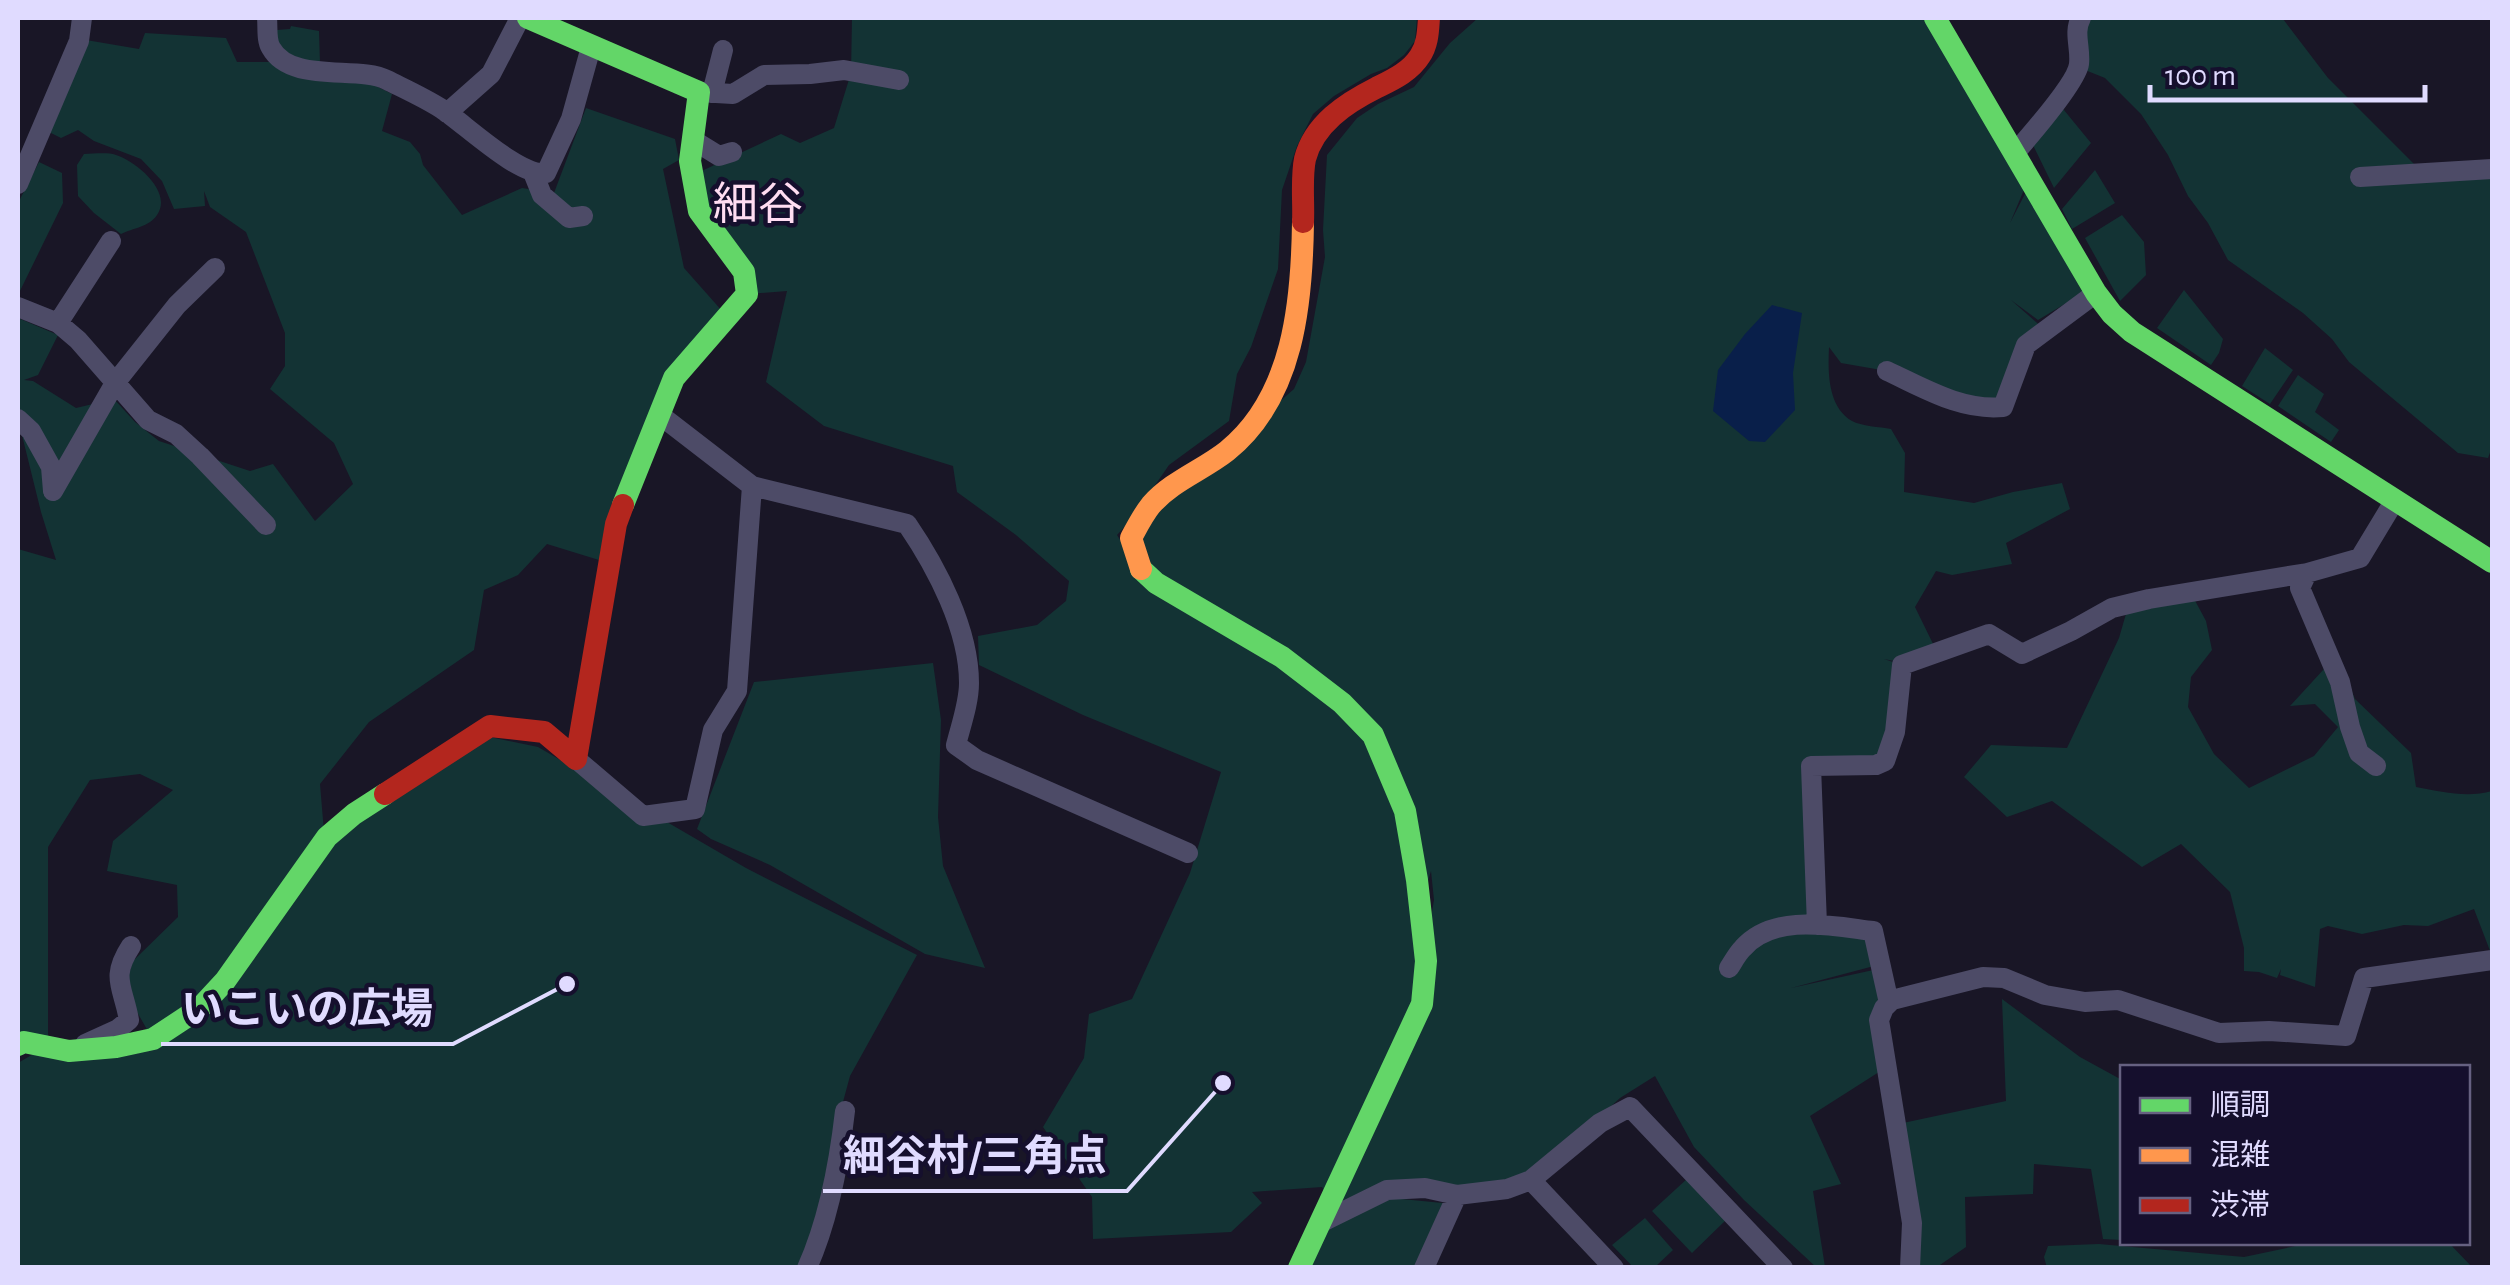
<svg xmlns="http://www.w3.org/2000/svg" width="2510" height="1285" font-family="'Alegreya Sans','Noto Sans JP',sans-serif">
  <style>
    .green { fill: #133334; fill-rule: evenodd }
    .water { fill: #091f4a }
    .lines { fill: none; stroke-linecap: round; stroke-linejoin: round }
    .street { stroke: #4d4b67; stroke-width: 20 }
    .fast { stroke: #63d668; stroke-width: 22 }
    .slow { stroke: #ff974d; stroke-width: 22 }
    .jam { stroke: #b3261e; stroke-width: 22 }
    .labels { text-anchor: middle; stroke-width: 9; stroke-linejoin: round; paint-order: stroke }
    .quarter-label { font-size: 45px; fill: #ffddf2; stroke: #150f2d }
    .leader { fill: none; stroke: #e0dbff; stroke-width: 4 }
    .callout-dot { fill: #e0dbff; stroke: #150f2d; stroke-width: 4 }
    .callout-label { font-size: 42px; text-anchor: middle; font-weight: bold; fill: #e0dbff; stroke: #150f2d; stroke-width: 9; stroke-linejoin: round; paint-order: stroke }
  </style>
  <rect width="100%" height="100%" fill="#191626"/>
  <!-- green -->
  <path class="green" d="M852 18H1417L1415 41 1404 55 1387 68 1371 74 1334 96 1313 114 1297 146 1282 190 1278 269 1251 347 1237 374 1229 421 1169 465 1131 520 1117 535 1146 581 1138 525 1294 389 1306 362 1325 257 1323 230 1327 155 1357 118 1378 104 1414 87 1450 43 1478 18H1927L2026 185 2010 223 2026 192 2083 293 2038 320 2011 300 2045 330 2003 407 1887 371 1841 363 1829 347C1828 371 1827 406 1852 421 1861 426 1880 427 1891 429L1905 453 1904 492 1974 503 2013 492 2062 483 2070 509 2006 543 2012 564 1952 575 1936 571 1915 607 1937 652 1899 662 1884 659 1902 665 1888 761 1811 766 1817 921 1868 935 1874 966 1791 988 1878 969 1879 1072 1810 1116 1841 1184 1813 1191 1825 1267H1816L1744 1200 1694 1147 1655 1076 1620 1098 1531 1180 1381 1197 1453 1204 1423 1267H1300L1330 1201 1322 1187 1252 1192 1262 1203 1231 1232 1093 1239 1092 1197 1043 1127 1084 1058 1089 1014 1132 999 1190 873 1221 772 1083 715 979 665 978 636 1037 625 1066 601 1069 581 1016 535 957 492 953 466 824 426 766 382 787 291 747 294 693 175 781 134 800 143 834 128 851 73ZM1431 871 1434 900 1412 1027 1420 907Z
    M2081 18H2284L2283 19 2328 78 2423 173 2492 169V447L2488 458 2458 453 2349 362 2332 339 2303 313 2228 260 2208 223 2188 196 2168 155 2141 114 2105 78 2080 68Z
    M291 26 319 31 320 64 275 57 277 30 290 29Z
    M145 33 226 38 237 62H278L372 84 392 94 382 131 410 142 420 154 423 165 462 215 522 188 554 193 586 108 675 139 679 160 663 169 684 268 723 312 673 374 599 560 547 544 518 575 484 590 474 650 369 722 320 784 324 832 330 839 490 737 538 747 746 868 917 955 850 1076 837 1124 818 1221 797 1267H18V1063L35 1053 149 1033 124 989 133 961 178 917 177 885 107 871 113 841 173 790 140 774 90 780 48 847V1040L18 1049V549L56 560 41 512 18 419V318L58 335 38 375 24 380 33 381 76 408 114 399 135 422 159 441 250 471 273 464 315 521 353 484 334 443 270 389 285 366V333L246 232 210 207 204 191 205 206 174 209 162 181 141 159 94 141 78 130 61 138 49 132 86 40 139 49Z
    M2059 104 2091 143 2054 188 2032 143Z
    M84 154C94 154 107 152 116 155 137 162 173 192 157 215 149 227 133 228 121 234L94 213 78 196 77 165Z
    M39 162 62 173 63 203 18 295V203Z
    M2095 170 2115 203 2072 229 2062 209Z
    M2122 215 2144 242 2146 275 2120 301 2085 238Z
    M2184 290 2223 339 2219 353 2211 365 2157 328Z
    M2265 348 2293 370 2270 404 2242 386Z
    M2298 375 2324 394 2315 412 2339 430 2331 442 2278 406Z
    M2306 580 2355 699 2411 753 2416 787C2442 792 2467 798 2492 791V956L2474 909 2428 926 2404 925 2362 934 2328 926 2320 929 2315 987 2280 975 2281 969 2277 978 2259 972 2244 971V948L2230 892 2181 844 2142 867 2052 801 2007 817 1964 777 1991 745 2067 748 2119 638 2128 607 2192 595 2206 621 2212 650 2191 677 2188 707 2214 754 2249 788 2314 756 2338 727 2315 704 2290 706 2324 669 2289 583Z
    M933 663 941 720 938 817 943 866 985 968 925 954 770 865 711 839 697 829 754 682Z
    M2002 999 2080 1057 2122 1080V1240L2103 1239 2091 1169 2034 1164 2033 1194 1965 1197 1966 1247 1937 1267H1916L1903 1123 2006 1101Z
    M1688 1178 1727 1219 1692 1253 1652 1211Z
    M1645 1218 1673 1250 1655 1267H1633L1612 1245Z
    M2448 1242 2472 1267 2047 1268 2044 1257 2048 1246 2099 1244 2244 1257 2310 1243Z"/>
  <!-- water -->
  <path class="water" d="M1772 305 1802 313 1793 373 1795 410 1765 442 1749 441 1713 411 1718 370 1745 334Z"/>
  <g class="lines">
    <!-- street -->
    <path class="street" d="M267 18C268 27 266 40 271 48 291 84 358 65 387 80 405 89 425 98 442 109 466 125 520 177 546 173L571 119 591 47
      M699 92 733 94 764 75 810 74 844 70 899 80
      M712 93 723 50
      M447 113 491 74 520 18
      M693 140 719 156 732 152
      M2014 154C2028 138 2077 82 2079 64 2081 48 2073 32 2081 18
      M534 175 542 195 569 218 583 216
      M2360 177 2492 169
      M18 184 79 41 82 18
      M18 307 58 323 78 340 148 420 176 434 200 456 266 525
      M58 323 111 241
      M1887 371C1924 388 1961 411 2003 407L2026 345 2096 293
      M660 415 752 486 907 524C937 568 969 629 969 683 969 703 961 725 956 745L977 760 1188 853
      M18 419 31 431 51 467 53 491
      M53 491 115 383 177 305 215 268
      M2307 573 2300 588 2340 682 2350 727 2359 753 2376 766
      M576 759 643 816 695 809 713 730 737 691 752 486
      M1817 925 1811 766 1876 765 1885 761 1895 732 1902 665 1989 634 2022 654 2071 631 2112 608 2149 599 2307 573 2360 558 2395 500
      M1729 968C1733 962 1737 954 1743 948 1774 913 1832 926 1873 931L1889 1003
      M85 1044 118 1029 129 1020C123 986 110 978 131 946
      M1531 1180 1614 1268
      M1320 1223 1387 1190 1425 1188 1457 1195 1507 1189 1531 1180 1600 1123 1630 1107 1783 1268
      M807 1268C829 1219 839 1164 845 1111
      M1424 1268 1457 1195
      M1910 1268 1912 1223 1879 1020 1884 1008 1892 1000 1983 977 2004 978 2045 995 2085 1002 2118 1000 2219 1033 2269 1031 2346 1036 2364 978 2492 960"/>
    <!-- fast -->
    <path class="fast" d="M528 18 699 92 690 161 699 211 744 272 747 294 674 378 623 505
      M1935 18 2096 293 2112 314 2132 332 2492 562
      M1141 569 1156 583 1282 657 1342 703 1373 735 1405 811 1417 880 1426 961 1422 1004 1299 1268
      M18 1045 24 1042 69 1051 116 1047 153 1039 200 1008 225 981 327 837 354 814 385 794"/>
    <!-- slow -->
    <path class="slow" d="M1141 569 1131 538C1137 527 1143 515 1151 505 1172 481 1203 470 1227 451 1294 397 1302 302 1303 222"/>
    <!-- jam -->
    <path class="jam" d="M1303 222C1304 203 1301 178 1305 159 1314 124 1346 103 1376 88 1392 80 1410 72 1420 56 1428 44 1428 31 1429 18
      M385 794 490 726 544 732 576 759 616 524 623 505"/>
  </g>
  <g class="labels">
    <!-- quarter labels -->
    <g class="quarter-label">
      <text x="758" y="219">細谷</text>
    </g>
  </g>
  <!-- callouts -->
  <path class="leader" d="M567 984L453 1044H161M1223 1083L1127 1191H823"/>
  <g class="callout-dot">
    <circle cx="567" cy="984" r="10"/>
    <circle cx="1223" cy="1083" r="10"/>
  </g>
  <g class="callout-label">
    <text x="307" y="1023">いこいの広場</text>
    <text x="975" y="1170">細谷村/三角点</text>
  </g>
  <!-- border -->
  <rect width="2510" height="1285" fill="none" stroke="#e0dbff" stroke-width="40"/>
  <!-- legend -->
  <rect x="2120" y="1065" width="350" height="180" fill="#150f2d" stroke="#666181" stroke-width="2.5"/>
  <rect x="2140" y="1098" width="50" height="15" fill="#63d668" stroke="#666181" stroke-width="2.5"/>
  <text x="2210" y="1115" font-size="30" fill="#e0dbff">順調</text>
  <rect x="2140" y="1148" width="50" height="15" fill="#ff974d" stroke="#666181" stroke-width="2.5"/>
  <text x="2210" y="1165" font-size="30" fill="#e0dbff">混雑</text>
  <rect x="2140" y="1198" width="50" height="15" fill="#b3261e" stroke="#666181" stroke-width="2.5"/>
  <text x="2210" y="1215" font-size="30" fill="#e0dbff">渋滞</text>
  <!-- scale -->
  <path d="M2150 85v15h275v-15" fill="none" stroke="#e0dbff" stroke-width="5"/>
  <text x="2165" y="85" font-size="30" fill="#e0dbff" stroke="#150f2d" stroke-width="8" paint-order="stroke">100 m</text>
</svg>
